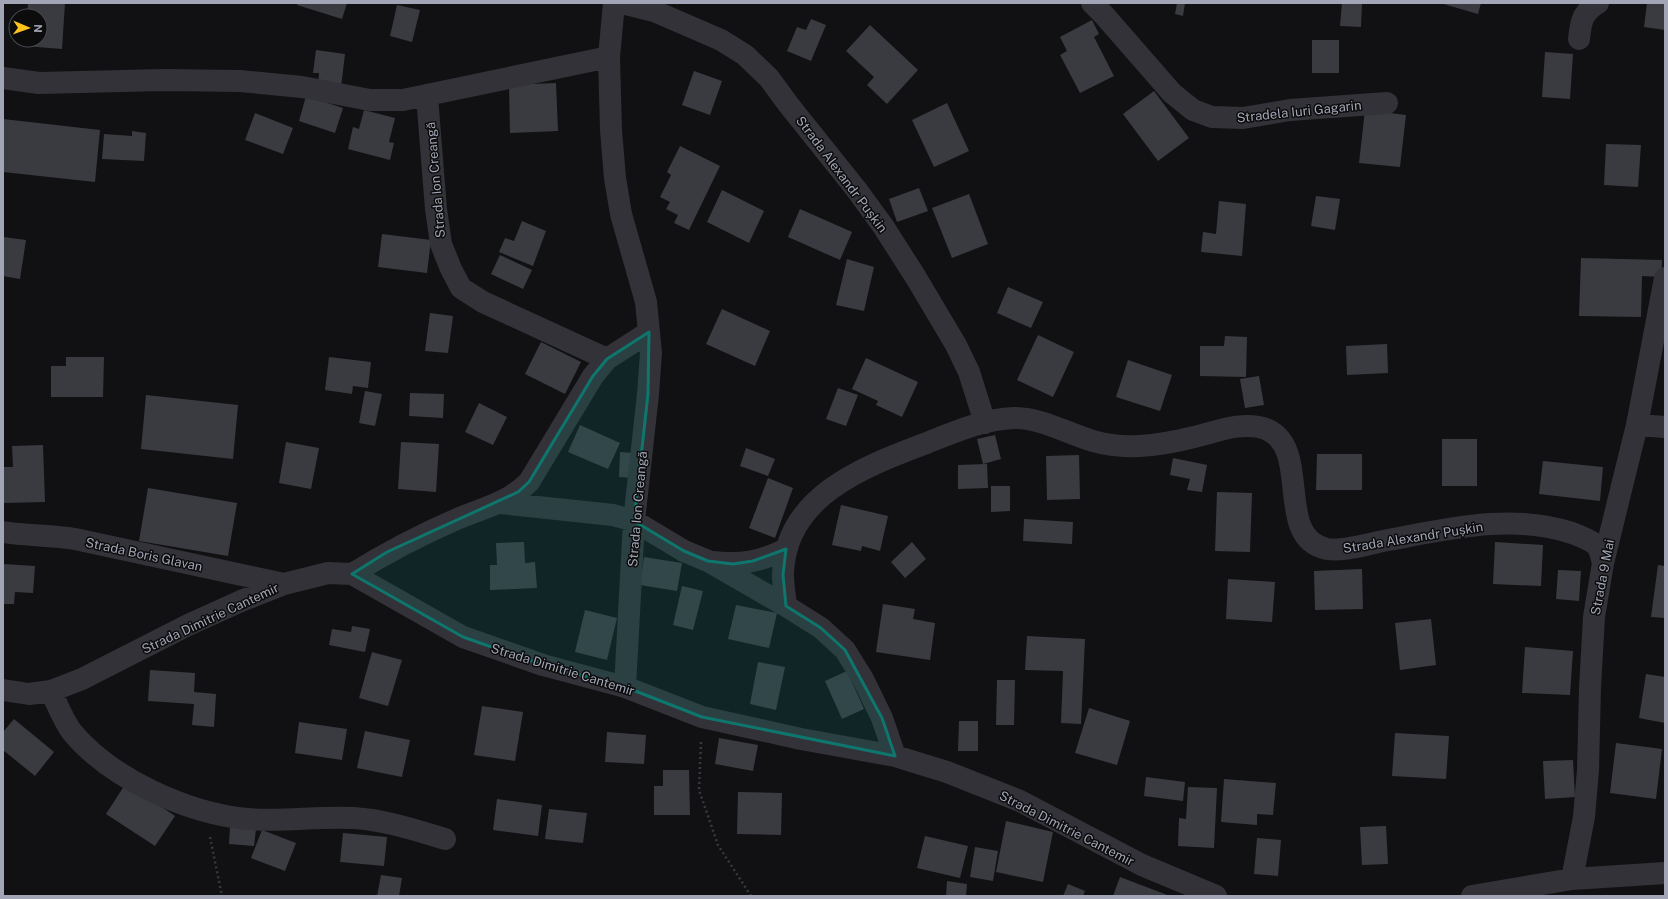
<svg xmlns="http://www.w3.org/2000/svg" width="1668" height="899" font-family="'Public Sans',sans-serif">
  <style>
    .building { fill: #3a3b41 }
    .lines { fill: none; stroke-linecap: round; stroke-linejoin: round }
    .path { stroke: #37393f; stroke-width: 2.5; stroke-dasharray: 2 3; stroke-linecap: butt }
    .street { stroke: #323238; stroke-width: 22 }
    .marked { fill: #0f766e; fill-opacity: 0.2; stroke: #0f766e; stroke-width: 3; stroke-linejoin: round }
    .labels { text-anchor: middle; stroke-width: 3; stroke-linejoin: round; paint-order: stroke }
    .street-label { font-size: 13px; fill: #a1a5b5; stroke: #0c0c0d }
  </style>
  <rect width="100%" height="100%" fill="#111113"/>
  <!-- building -->
  <path class="building" d="M28 3H65L62 49 25 46 26 40H40V16H27Z
    M298 3H347L342 19 297 5Z
    M1177 3H1185L1183 16 1175 14Z
    M1342 3H1362L1361 27 1340 26Z
    M1440 3H1481L1478 14Z
    M1647 3H1665V30L1644 27Z
    M397 5 420 10 412 42 390 36Z
    M811 19 826 25 811 61 787 51 797 27 806 30Z
    M1092 20 1099 34 1094 37 1114 76 1080 93 1060 55 1067 51 1060 37Z
    M870 25 918 70 887 104 867 85 874 77 846 51Z
    M1312 40H1339V73H1312Z
    M316 50 345 54 341 87 318 84 319 73H313Z
    M1545 52 1573 54 1570 99 1542 97Z
    M694 71 722 81 710 115 682 105Z
    M556 83 558 131 510 133 509 85Z
    M1154 91 1189 138 1158 161 1123 114Z
    M306 96 343 108 335 133 299 121Z
    M947 103 969 151 934 167 912 120Z
    M364 110 395 118 389 142 394 143 390 160 348 149 353 127 359 129Z
    M1365 110 1406 115 1400 167 1359 163Z
    M255 113 293 128 283 154 245 140Z
    M3 119 100 130 95 182 3 172Z
    M132 131 146 133 144 161 102 159 104 134 132 136Z
    M1606 144 1641 145 1638 187 1604 185Z
    M680 146 720 166 689 230 674 223 678 215 666 209 670 202 660 197 671 175 667 172Z
    M919 188 928 211 897 222 889 199Z
    M722 190 764 211 749 243 707 222Z
    M969 194 988 244 952 258 932 208Z
    M1316 196 1340 199 1335 230 1311 226Z
    M1219 201 1246 204 1242 256 1201 252 1203 232 1216 234Z
    M800 209 852 232 840 260 788 237Z
    M522 221 546 231 533 266 499 252 505 238 514 241Z
    M382 234 431 240 427 273 378 267Z
    M3 237 26 240 20 279 3 276Z
    M500 255 532 270 523 289 491 274Z
    M1581 258 1662 260 1661 277 1642 276 1641 317 1579 316Z
    M847 259 874 267 864 311 836 305Z
    M1008 287 1043 302 1031 328 997 313Z
    M722 309 770 331 755 366 706 344Z
    M430 313 453 316 448 353 425 351Z
    M1038 335 1074 352 1053 397 1017 380Z
    M1225 336 1247 337 1246 377 1200 376V346H1224Z
    M541 342 581 362 565 394 525 374Z
    M1387 344 1388 373 1347 375 1346 346Z
    M66 357H104L103 397H51V366H66Z
    M329 357 371 362 368 388 353 386 352 394 325 390Z
    M866 358 918 382 902 417 876 405 878 401 852 389Z
    M1128 360 1172 375 1160 411 1116 397Z
    M1259 376 1264 405 1245 408 1240 379Z
    M838 388 858 395 846 426 826 419Z
    M365 391 382 394 375 426 359 423Z
    M410 393 444 394 443 418 409 416Z
    M146 395 238 405 233 459 141 449Z
    M479 403 507 417 493 445 465 432Z
    M580 425 620 443 608 469 568 452Z
    M995 435 1001 459 983 464 977 439Z
    M1442 439H1477V486H1442Z
    M286 442 319 448 311 489 279 483Z
    M401 442 439 444 436 492 398 489Z
    M43 445 45 502 3 503V467H13L12 446Z
    M746 448 775 459 768 476 740 466Z
    M620 452 633 453 632 478 619 477Z
    M1317 454H1362V490H1316Z
    M1079 455 1080 499 1047 500 1046 456Z
    M1173 458 1207 465 1202 492 1187 490 1190 479 1170 475Z
    M1543 461 1603 467 1600 501 1539 494Z
    M987 464 988 488 958 489V465Z
    M768 478 793 488 775 538 749 528Z
    M991 486H1010V511L991 512Z
    M148 488 237 503 228 556 139 541Z
    M1217 492 1252 493 1250 552 1215 551Z
    M841 505 888 516 880 551 862 546 861 551 832 545Z
    M1024 519 1073 522 1072 544 1023 541Z
    M524 542 525 563 535 562 537 588 490 590V565H497L496 543Z
    M912 542 926 559 905 578 891 562Z
    M1495 542 1543 545 1541 586 1493 584Z
    M644 557 682 563 677 591 640 585Z
    M3 564 35 566 33 593 15 592 14 604H3Z
    M1658 565 1665 566V618L1651 617Z
    M1362 569 1363 609 1315 610 1314 571Z
    M1558 570 1581 571 1579 601 1556 599Z
    M1228 579 1275 582 1272 622 1226 619Z
    M682 586 703 591 693 630 673 625Z
    M883 604 915 609 913 619 935 623 930 660 876 652Z
    M736 605 777 613 769 648 728 639Z
    M585 610 617 618 607 660 575 652Z
    M1431 619 1436 665 1400 670 1395 623Z
    M352 626 370 629 365 652 329 645 332 629 351 632Z
    M1027 636 1085 639 1081 724 1061 723 1063 671 1025 670Z
    M1525 647 1573 651 1570 695 1522 693Z
    M372 652 402 660 388 706 359 698Z
    M758 662 785 667 776 710 750 704Z
    M150 670 195 673 194 692 216 694 214 727 192 725 194 704 148 701Z
    M847 671 864 709 842 719 825 681Z
    M1646 674 1665 677V723L1639 718Z
    M997 680H1015L1014 725H996Z
    M482 706 523 712 515 761 474 755Z
    M1089 708 1130 721 1117 765 1075 753Z
    M14 719 54 752 35 776 3 750V732Z
    M959 721H978V751H958Z
    M299 722 347 729 342 760 295 753Z
    M365 731 410 740 402 777 357 768Z
    M607 732 646 735 644 764 605 762Z
    M1395 733 1449 736 1446 779 1392 776Z
    M719 738 758 745 753 771 715 764Z
    M1616 743 1662 749 1656 799 1610 793Z
    M1573 760 1575 797 1545 799 1543 761Z
    M663 770H689L690 815H654V786H663Z
    M1146 777 1185 782 1183 801 1144 796Z
    M1224 779 1276 783 1273 815 1257 814V825L1221 822Z
    M126 783 175 816 155 846 106 814Z
    M1188 787 1217 788 1214 848 1178 846 1179 818 1186 819Z
    M738 792 782 793 781 835 737 834Z
    M497 799 542 805 538 836 493 830Z
    M549 809 587 813 583 843 545 839Z
    M1006 821 1053 832 1043 882 996 872Z
    M230 826 256 829 254 846 229 844Z
    M1386 826 1388 864 1362 865 1360 827Z
    M262 830 296 843 285 871 251 858Z
    M343 833 387 837 384 866 340 862Z
    M925 836 968 846 960 878 917 868Z
    M1257 838 1281 840 1278 876 1254 874Z
    M975 847 998 851 993 881 970 877Z
    M381 875 402 878 399 896H377Z
    M1120 877 1170 896H1113Z
    M947 881 967 884 966 896H946Z
    M1068 884 1085 891 1083 896H1063Z"/>
  <g class="lines">
    <!-- path -->
    <path class="path" d="M701 742 699 790 718 845 751 896
      M210 837 222 896"/>
    <!-- street -->
    <path class="street" d="M614 3 609 57 611 130 615 178 621 214 646 302 651 353 648 394 634 521 625 687
      M622 3 654 11 721 40 745 55 769 78 788 104 856 189 883 226 915 276 956 345 969 372 985 423
      M1092 3 1104 15 1172 93 1193 110 1212 117 1243 118 1290 110 1387 103
      M1579 39C1581 21 1582 13 1598 3
      M3 78 39 83 164 80 240 81 302 87 370 100H403L609 57
      M427 96 436 209 441 244 451 269 461 288 483 302 607 359
      M1637 425 1665 427
      M500 503 613 515 634 521 684 551 708 561 786 606 821 628 845 650 863 679 882 718 895 756
      M3 532C27 536 51 535 75 539L284 584
      M712 562C741 565 760 562 786 549
      M352 574C386 553 420 535 457 519 485 507 506 504 529 482L593 376 607 359 649 332
      M786 606C785 596 783 585 783 575 784 497 863 467 924 444 952 433 983 419 1014 418 1042 418 1066 433 1093 441 1107 445 1123 447 1139 446 1155 445 1174 442 1190 438 1213 433 1242 420 1266 429 1313 448 1273 538 1327 549 1344 552 1371 543 1388 540 1448 529 1512 513 1572 533 1580 536 1588 539 1595 544 1600 548 1601 557 1603 563
      M3 690 29 694 51 691 82 679 188 625 241 601 284 584 328 573 352 574 463 637 543 665 625 687 702 717 801 739 895 756 947 772 1020 801 1142 865 1216 896
      M51 691C57 704 63 720 72 732 111 779 187 813 247 819 282 822 319 816 354 818 385 820 415 830 445 839
      M1572 879 1584 817 1588 770 1590 688 1594 617 1603 563 1637 425 1665 278
      M1472 896 1572 879 1665 873"/>
  </g>
  <!-- marked area -->
  <path class="marked" d="M649 332 648 394 634 521 684 551 708 561 733 564 753 561 786 549 783 575 786 606 821 628 845 650 882 718 895 756 702 717 625 687 543 665 463 637 352 574 387 552 518 492 529 482 593 376 607 359Z"/>
  <g class="labels">
    <!-- street labels -->
    <g class="street-label">
      <text transform="translate(1299 111) rotate(-6)" y="5">Stradela Iuri Gagarin</text>
      <text transform="translate(842 174) rotate(53)" y="5">Strada Alexandr Pușkin</text>
      <text transform="translate(435 180) rotate(-95)" y="5">Strada Ion Creangă</text>
      <text transform="translate(637 509) rotate(-85)" y="5">Strada Ion Creangă</text>
      <text transform="translate(1413 537) rotate(-9)" y="5">Strada Alexandr Pușkin</text>
      <text transform="translate(144 554) rotate(12)" y="5">Strada Boris Glavan</text>
      <text transform="translate(1602 577) rotate(-79)" y="5">Strada 9 Mai</text>
      <text transform="translate(210 618) rotate(-25)" y="5">Strada Dimitrie Cantemir</text>
      <text transform="translate(563 669) rotate(17)" y="5">Strada Dimitrie Cantemir</text>
      <text transform="translate(1067 828) rotate(27)" y="5">Strada Dimitrie Cantemir</text>
    </g>
  </g>
  <!-- border -->
  <rect width="1668" height="899" fill="none" stroke="#a1a5b5" stroke-width="8"/>
  <!-- north arrow -->
  <g transform="translate(28 28) rotate(92)"><circle r="19" fill="#0c0c0d" stroke="#484950"/>
  <path d="M0-3L7 15L0 10L-7 15Z" fill="#ffc31c"/>
  <text y="-6" font-size="11" font-weight="bold" text-anchor="middle" fill="#a1a5b5">N</text>
  </g>
</svg>
